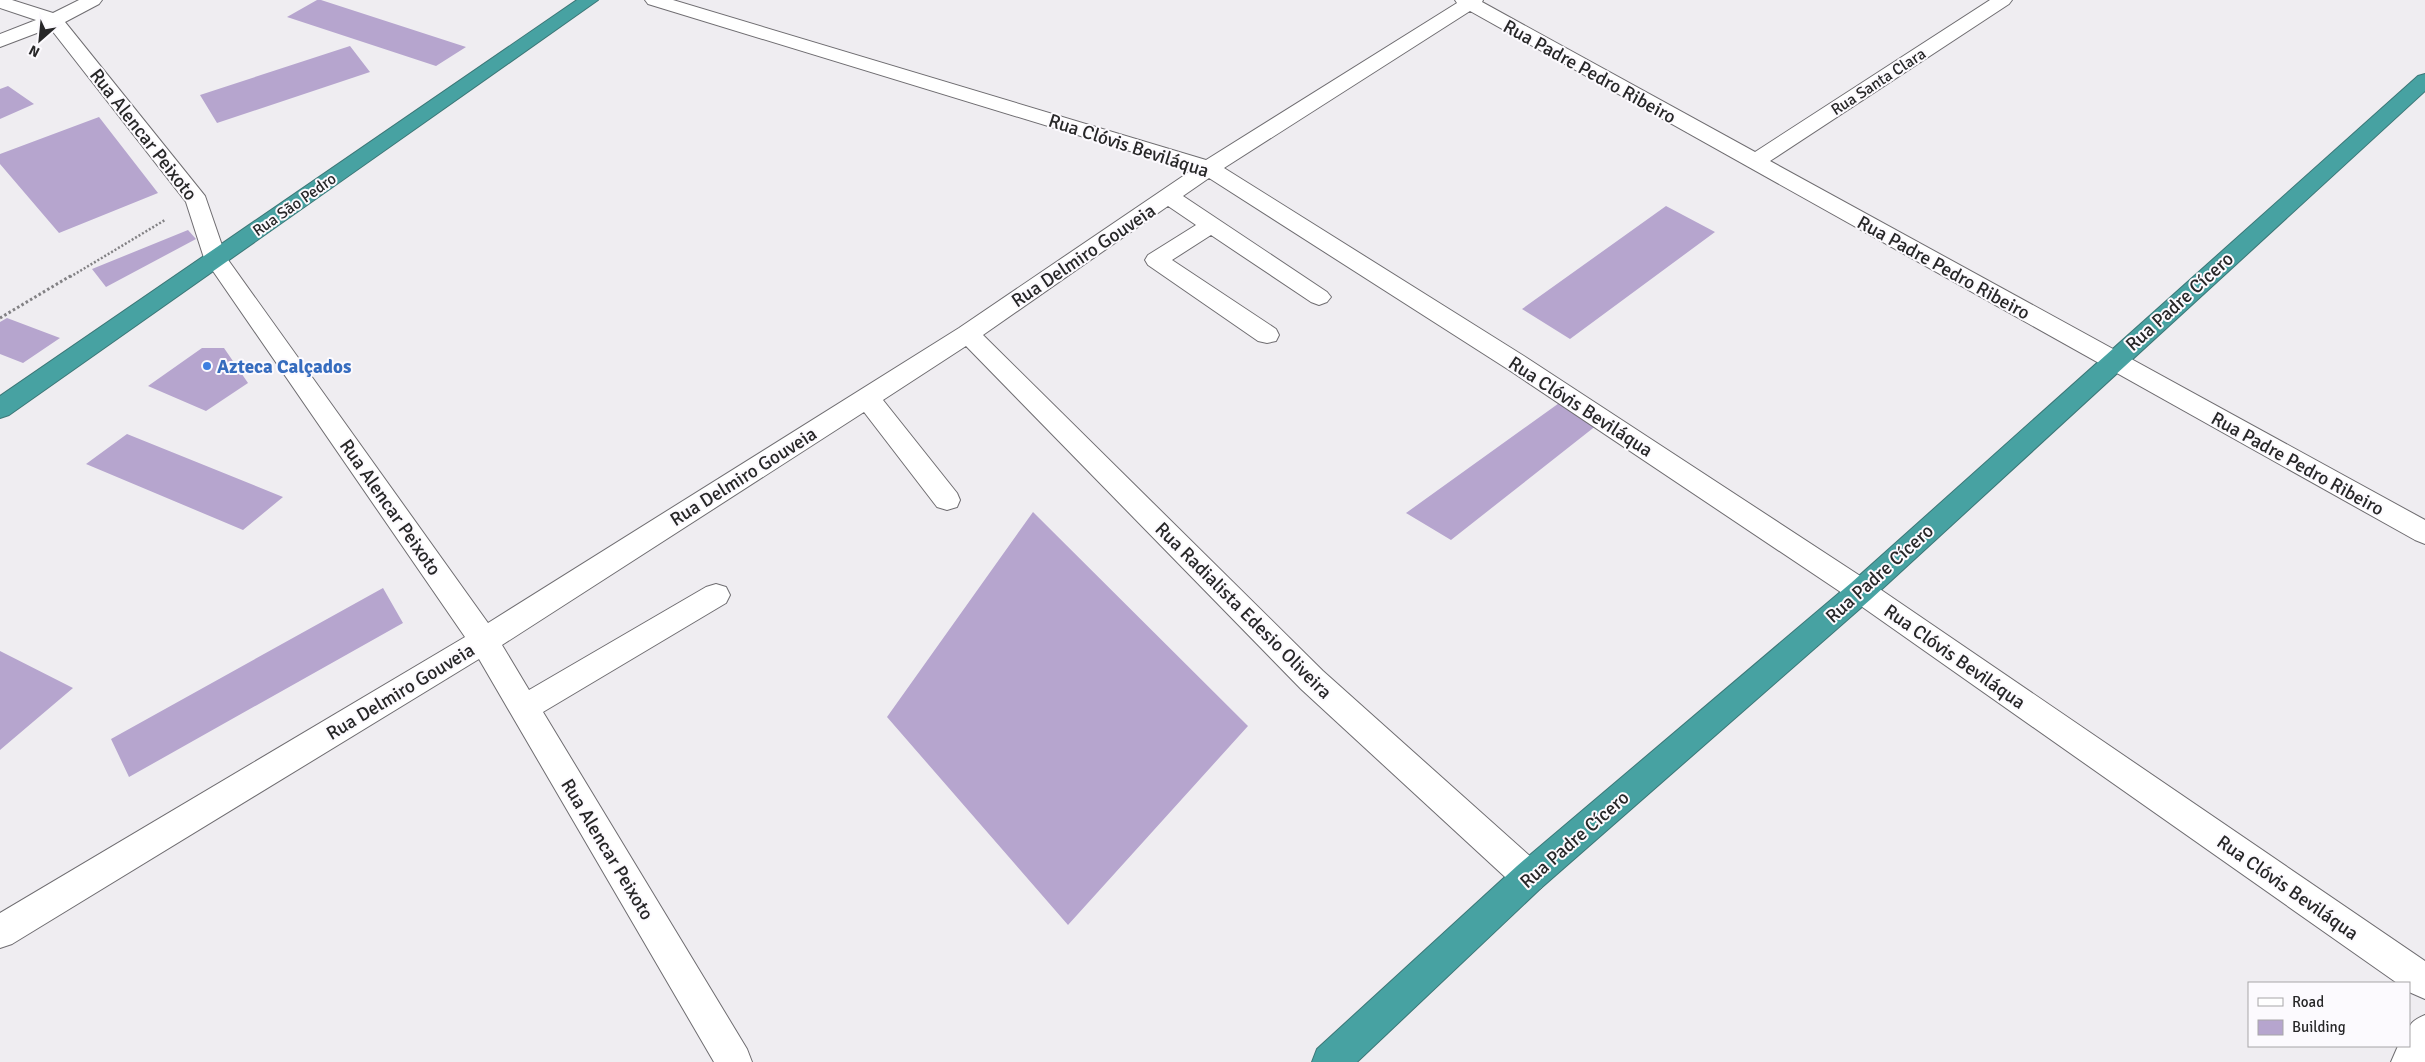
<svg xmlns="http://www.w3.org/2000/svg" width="2425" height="1062" font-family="Signika,sans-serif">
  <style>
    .building { fill: #b6a5ce }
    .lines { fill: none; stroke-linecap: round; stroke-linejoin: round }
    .minor-casing { stroke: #6f6d71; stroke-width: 2 }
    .highway-casing { stroke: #3c7777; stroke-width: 2 }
    .path-far1 { stroke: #828184; stroke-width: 2.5; stroke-dasharray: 2 2; stroke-linecap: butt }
    .path { stroke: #828184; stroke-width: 3; stroke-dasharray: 2.5 2.5; stroke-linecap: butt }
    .minor { fill: #fff; fill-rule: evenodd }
    .highway { fill: #47a2a2; fill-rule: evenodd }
    .shop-dot { fill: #3f7fe0; stroke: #fcfafe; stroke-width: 2 }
    .labels { text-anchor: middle; stroke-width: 4; stroke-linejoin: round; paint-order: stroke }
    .far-street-label { font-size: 16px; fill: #272728; stroke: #fcfafe }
    .street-label { font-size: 19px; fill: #272728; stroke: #fcfafe }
    .shop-label { font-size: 19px; font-weight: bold; fill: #366cbe; stroke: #fcfafe; text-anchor: start }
  </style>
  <rect width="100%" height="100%" fill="#efedf1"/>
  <!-- building -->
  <path class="building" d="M317 0H321L466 47 436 66 287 17Z
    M350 46 370 72 217 123 200 95Z
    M8 86 34 104 0 119V89Z
    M99 117 158 193 59 233 0 164V154Z
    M1666 206 1715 232 1570 339 1522 309Z
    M188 230 196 239 106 287 92 269Z
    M7 318 60 338 23 363 0 354V322Z
    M202 348H224L248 383 206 411 148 386Z
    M1562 401 1597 425 1451 540 1406 513Z
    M127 434 283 497 243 530 86 464Z
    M1033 512 1248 726 1068 925 887 717Z
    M383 588 403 623 129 777 111 739Z
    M0 651 73 688 0 750Z"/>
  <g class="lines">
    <!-- minor casing -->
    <g class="minor-casing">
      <path id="minor" d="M0 0H12L53 13 79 0H102L99 4 65 22 205 196 226 257 488 623 959 328 1192 170 648 4 645 0H673L1206 160 1457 3 1455 0H1483L1482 2 1755 152 1990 0H2012L2009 4 1770 161 2425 520V544L2415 540 1470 11 1224 168 1527 358 1871 583 2425 961V999L2409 992V983H2397L1851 599 1509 370 1209 178 1183 196 1327 292 1331 297 1327 302 1319 305 1311 302 1211 235 1172 260 1276 329 1279 335 1276 341 1267 343 1258 341 1148 265 1145 260 1148 255 1196 225 1168 206 983 335 1323 671 1541 866 1546 877 1541 888 1529 893 1517 888 1301 689 966 346 883 400 957 493 960 500 957 507 947 510 937 507 864 412 502 645 529 690 706 587 716 584 726 587 730 595 726 603 543 712 747 1049 752 1062H714L479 659 12 944 0 948V913L465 637 204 258 186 202 50 28 0 47V34L36 20 0 8Z
        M2425 1015V1062H2391L2398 1046H2409C2409 1027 2406 1023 2425 1015Z"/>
    </g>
    <!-- highway casing -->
    <g class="highway-casing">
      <path id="highway" d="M577 0H598L9 415 0 418V396Z
        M2425 74V91L1871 599 1541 888 1357 1062H1312L1317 1049 1517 866 1851 583 2418 76Z"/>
    </g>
    <!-- path-far1 -->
    <path class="path-far1" d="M70 277 165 220"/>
    <!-- path -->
    <path class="path" d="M0 318 72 275"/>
    <!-- minor -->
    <use href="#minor" class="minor"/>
    <!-- highway -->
    <use href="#highway" class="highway"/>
  </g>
  <!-- markers -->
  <circle class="shop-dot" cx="207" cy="366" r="5"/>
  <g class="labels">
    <!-- far-street labels -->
    <g class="far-street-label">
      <text transform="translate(1878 81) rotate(-33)" y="6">Rua Santa Clara</text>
      <text transform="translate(294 204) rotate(-35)" y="6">Rua São Pedro</text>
    </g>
    <!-- street labels -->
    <g class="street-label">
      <text transform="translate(1590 71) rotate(29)" y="7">Rua Padre Pedro Ribeiro</text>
      <text transform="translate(144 134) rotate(52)" y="7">Rua Alencar Peixoto</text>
      <text transform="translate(1129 145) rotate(18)" y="7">Rua Clóvis Beviláqua</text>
      <text transform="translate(1083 255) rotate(-34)" y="7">Rua Delmiro Gouveia</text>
      <text transform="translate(1944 267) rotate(29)" y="7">Rua Padre Pedro Ribeiro</text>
      <text transform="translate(2179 301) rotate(-42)" y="7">Rua Padre Cícero</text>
      <text transform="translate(1581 406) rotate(33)" y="7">Rua Clóvis Beviláqua</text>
      <text transform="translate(2298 463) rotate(29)" y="7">Rua Padre Pedro Ribeiro</text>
      <text transform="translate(743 476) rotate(-32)" y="7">Rua Delmiro Gouveia</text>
      <text transform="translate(391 507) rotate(55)" y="7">Rua Alencar Peixoto</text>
      <text transform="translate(1879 573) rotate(-42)" y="7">Rua Padre Cícero</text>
      <text transform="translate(1244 610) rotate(45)" y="7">Rua Radialista Edesio Oliveira</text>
      <text transform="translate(1955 656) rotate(35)" y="7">Rua Clóvis Beviláqua</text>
      <text transform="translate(400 691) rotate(-31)" y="7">Rua Delmiro Gouveia</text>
      <text transform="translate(1574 839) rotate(-41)" y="7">Rua Padre Cícero</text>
      <text transform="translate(608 849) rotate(59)" y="7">Rua Alencar Peixoto</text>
      <text transform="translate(2288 887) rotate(35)" y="7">Rua Clóvis Beviláqua</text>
    </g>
    <!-- shop labels -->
    <g class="shop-label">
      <text x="217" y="373">Azteca Calçados</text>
    </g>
  </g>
  <!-- legend -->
  <rect x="2248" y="982" width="162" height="65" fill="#fcfafe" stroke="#a7a6a8"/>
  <rect x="2258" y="998" width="25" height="8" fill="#ffffff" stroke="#a7a6a8"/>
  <text x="2292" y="1007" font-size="15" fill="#272728">Road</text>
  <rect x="2258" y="1020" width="25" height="15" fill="#b6a5ce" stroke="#a7a6a8"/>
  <text x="2292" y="1032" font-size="15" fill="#272728">Building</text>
  <!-- north arrow -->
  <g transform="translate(40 40) rotate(207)" stroke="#fcfafe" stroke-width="4" paint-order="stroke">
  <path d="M0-4L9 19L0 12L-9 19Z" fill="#272728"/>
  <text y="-8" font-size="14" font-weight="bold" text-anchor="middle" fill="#272728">N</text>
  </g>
</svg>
